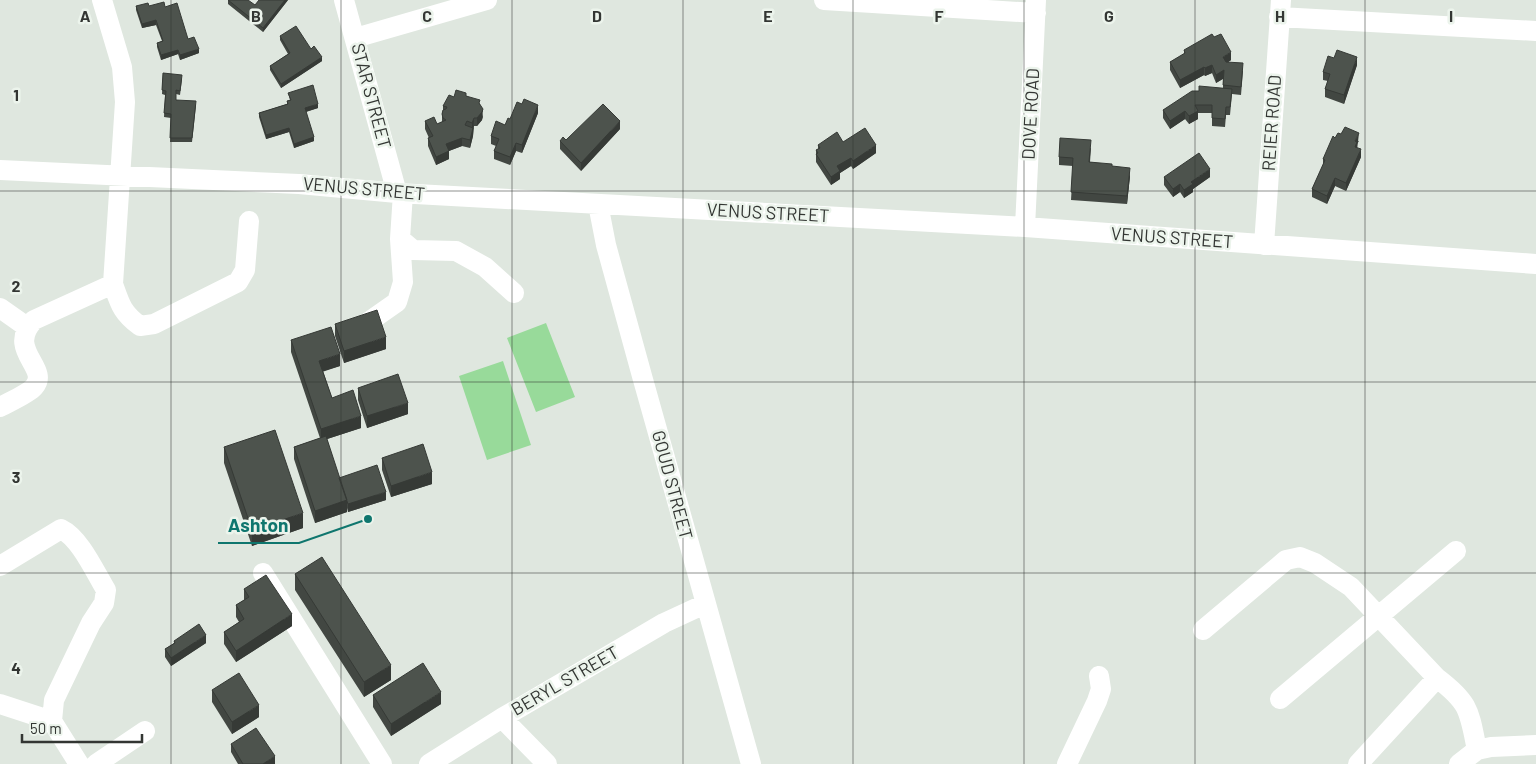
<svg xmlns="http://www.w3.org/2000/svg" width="1536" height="764" font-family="Barlow,sans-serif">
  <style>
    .pitch { fill: #98da9a }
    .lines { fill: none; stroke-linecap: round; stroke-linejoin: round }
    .minor { stroke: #fff; stroke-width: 20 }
    .wall { fill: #424742 }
    .shaded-wall { fill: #363a36 }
    .building { fill: #4d534d; stroke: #363a36 }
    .grid { fill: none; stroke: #333633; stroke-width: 1; stroke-opacity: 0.55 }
    .labels { text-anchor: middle; stroke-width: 5; stroke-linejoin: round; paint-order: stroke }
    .street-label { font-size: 18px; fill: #333633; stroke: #ecf4ec }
    .grid-label { font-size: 16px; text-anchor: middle; font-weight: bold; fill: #333633; stroke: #ecf4ec; stroke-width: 5; stroke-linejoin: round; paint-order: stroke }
    .leader { fill: none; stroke: #0f766e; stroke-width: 2 }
    .callout-dot { fill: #0f766e; stroke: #ecf4ec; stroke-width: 2 }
    .callout-label { font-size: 19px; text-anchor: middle; font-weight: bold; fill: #0f766e; stroke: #ecf4ec; stroke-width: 5; stroke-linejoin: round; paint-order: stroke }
  </style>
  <rect width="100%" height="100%" fill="#dfe7df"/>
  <!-- pitch -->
  <path class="pitch" d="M546 323 575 397 536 412 507 338Z
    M503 361 531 445 487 460 459 376Z"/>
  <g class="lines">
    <!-- minor -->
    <path class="minor" d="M102 0 122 67 125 102 113 284C120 304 122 313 140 326L154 324 238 282 245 270 249 221
      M344 0 397 193
      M824 0 1036 13
      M1279 17 1536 31
      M355 38 487 0
      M0 170 299 184 397 193 1025 227 1536 264
      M403 193 400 239 413 250 456 251 485 267 514 293
      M598 204 606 245 642 376 751 764
      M1025 227 1036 0
      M1264 245 1281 0
      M0 308 27 327
      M367 323 397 302 403 282 400 239
      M0 407C9 402 28 394 34 387 51 368 5 350 34 320L113 284
      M0 566 61 529C80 538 95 572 106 590L104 603 91 623 54 700 52 721 79 764
      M263 573 382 764
      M1203 630 1286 560 1300 557 1315 563 1351 587 1437 678C1470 703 1469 711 1477 750
      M1280 699 1456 551
      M0 704 52 721
      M502 718 547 764
      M96 764 145 731
      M429 764 502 718 664 623 705 604
      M1067 764 1097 701 1101 689 1099 676
      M1358 764 1437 678
      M1459 764 1477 750 1491 747 1536 745"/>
  </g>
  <!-- wall -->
  <path class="wall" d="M228 0 255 5 288 0 263 32 228 4Z
    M136 6 165 7 188 39 199 53 180 60 178 54 161 60 157 47V43L162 41 156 25 142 28 136 10Z
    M280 36 311 49 322 61 281 88 270 70V66L288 54 280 40Z
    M1184 50 1231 60 1228 62 1243 71 1241 95 1232 94 1230 115H1226L1225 127 1212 126V113H1198V119L1189 124 1185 119 1170 129 1163 118V110L1199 91 1223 88V79L1216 83 1212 73 1205 76 1204 75 1180 88 1170 70V62L1184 54Z
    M1334 58 1357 65 1344 104 1325 97V89L1328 81 1323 80V72Z
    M163 73 182 79 180 95 176 94V100L196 105 192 142H170L171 118 164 117 165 95 162 94Z
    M288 93 318 108 306 112 314 141 294 148 289 132 266 139 259 117V113L287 104V101L290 100Z
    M466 96 480 104 483 117 482 120 477 126H474L473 136 470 148 462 146 449 151V159L436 165 428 146V138H429L425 129V121L437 124 442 122V114L443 110V106L454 97Z
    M538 113 522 153 516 151 510 165 494 159V151L496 146 491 144V136L505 125 510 119Z
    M620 129 581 171 560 149V141L566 140Z
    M1335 138 1359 141 1357 144V148L1361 157 1346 191 1335 186 1327 204 1312 197V189L1323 165V159Z
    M818 145 876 153 853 169 851 166 840 173V179L831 185 816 162V150L818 149Z
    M1091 148 1090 162 1112 166 1130 176 1127 204 1071 200 1073 166 1059 165V157Z
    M1164 177H1210L1193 189V192L1184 198 1180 192 1173 197 1164 185Z
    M335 324 386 349 344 363 335 336Z
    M291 340 340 366 323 371 332 398 361 428 327 439 339 478 386 500 348 512 347 508V512L315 523 294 459V447L320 438 291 352Z
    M358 388 408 414 367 428 358 400Z
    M224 447 303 528 252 546 224 463Z
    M382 458 432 484 391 497 382 470Z
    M295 574 391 680 364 697 295 590Z
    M244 589 292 626 236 662 224 644V632L239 622 236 617V605L244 600Z
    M174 641 206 643 171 666 165 657V649L174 643Z
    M212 690 259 717 232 734 212 702Z
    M373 695 441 704 391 736 373 707Z
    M231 744 275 764H238L231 752Z"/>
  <!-- shaded-wall -->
  <path class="shaded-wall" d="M285 0H288L263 32V28Z
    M156 20V25L142 28V24Z
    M199 49V53L180 60V55Z
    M178 50V54L161 60V55Z
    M1231 52V60L1223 66V57Z
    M322 57V61L281 88V84Z
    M1357 57V65L1344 104V95Z
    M1212 65V73L1205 76V68Z
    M1204 67V75L1180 88V80Z
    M1224 70V78L1216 83V75Z
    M318 104V108L305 112V108Z
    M538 105V113L522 153V145Z
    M483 109 482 120 477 126V118Z
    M1185 111V119L1170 129V121Z
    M1198 111V119L1189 124V116Z
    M474 118 473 136 470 148V140L472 130V123Z
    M620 121V129L581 171V163Z
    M289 128V132L266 139V135Z
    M1359 133 1357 150 1355 155V141Z
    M314 137V141L294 148V144Z
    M462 138V146L446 152V144Z
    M516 143V151L510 165V157Z
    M876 145V153L853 169V161Z
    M1361 149V157L1346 191V183Z
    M449 151V159L436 165V157Z
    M851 158V166L840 173V179L831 185V177L837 166Z
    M1130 168V176L1127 204V196Z
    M1210 169V177L1193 189V192L1184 198V190L1191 182Z
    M1335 178V186L1327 204V196Z
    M1180 184V192L1173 197V189Z
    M386 337V349L344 363V351Z
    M340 354V366L319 373V361Z
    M408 403V414L367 428V416Z
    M361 416V428L321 441V429Z
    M432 472V484L391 497V486Z
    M386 492V500L348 512V504Z
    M347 500V512L315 523V511Z
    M303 513V528L252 546V530Z
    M292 614V626L236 662V651Z
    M206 635V643L171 666V658Z
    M391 665V680L364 697V682Z
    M441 692V704L391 736V724Z
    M259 705V717L232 734V722Z
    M275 756V764H263Z"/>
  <!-- building -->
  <path class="building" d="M228 0H248L255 5 259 0H285L263 28Z
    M164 2 165 7 177 3 188 39 194 37 199 49 180 55 178 50 161 55 157 43 163 41 156 20 142 24 136 6 148 3 149 6Z
    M296 26 311 49 314 46 322 57 281 84 270 66 290 53 280 36Z
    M1212 34 1214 37 1221 34 1231 52 1223 57 1226 62 1243 63 1241 87 1223 85 1224 70 1216 75 1212 65 1205 68 1204 67 1180 80 1170 62 1185 53 1184 50Z
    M1337 50 1357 57 1344 95 1325 89 1330 74 1323 72 1328 56 1334 58Z
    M163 73 182 75 180 91 176 90V100L196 101 192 138H170L171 114 164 113 166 91 162 90Z
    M313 85 318 104 305 108 314 137 294 144 289 128 266 135 259 113 288 104 287 101 291 100 288 93Z
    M1199 86 1232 89 1230 107H1226L1225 119 1212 118V105H1195L1198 111 1189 116 1185 111 1170 121 1163 110 1192 91H1199Z
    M456 90 466 93V96L480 100 479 103 483 109 482 112 477 118H474L472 123 467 121 465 125 473 128 470 140 462 138 446 144 449 151 436 157 428 138 433 136 425 121 434 117 437 124 446 120 443 118 442 114 443 110 446 109 447 107 443 106 449 95 454 97Z
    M524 99 538 105 522 145 516 143 510 157 494 151 499 139 491 136 496 121 505 125 508 118 510 119 517 102 522 104Z
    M603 104 620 121 581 163 560 141 563 137 566 140Z
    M1345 127 1359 133 1355 141 1357 142 1355 147 1361 149 1346 183 1335 178 1327 196 1312 189 1325 160 1323 159 1333 136 1335 138 1338 133 1341 134Z
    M865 128 876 145 853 161 851 158 837 166 840 171 831 177 816 154 818 153 816 150 820 148 818 145 837 132 843 142Z
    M1060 138 1091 140 1089 162 1112 164V166L1130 168 1127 196 1071 192 1073 158 1059 157Z
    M1199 153 1210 169 1191 182 1193 184 1184 190 1180 184 1173 189 1164 177Z
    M377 310 386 337 344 351 335 324Z
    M331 327 340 354 319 361 332 398 353 390 361 416 321 429 291 340Z
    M398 374 408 403 367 416 358 388Z
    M275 430 303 513 252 530 224 447Z
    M326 436 347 500 315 511 294 447Z
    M423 444 432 472 391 486 382 458Z
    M377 465 386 492 348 504 339 478Z
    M322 557 391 665 364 682 295 574Z
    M266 575 292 614 236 651 224 632 244 619 236 605 249 597 244 589Z
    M199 624 206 635 171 658 165 649 175 643 174 641Z
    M423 663 441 692 391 724 373 695Z
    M239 673 259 705 232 722 212 690Z
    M256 728 275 756 263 764H243L231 744Z"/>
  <!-- grid -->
  <path class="grid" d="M171 0V764M341 0V764M512 0V764M683 0V764M853 0V764M1024 0V764M1195 0V764M1365 0V764M0 191H1536M0 382H1536M0 573H1536"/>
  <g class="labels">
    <!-- street labels -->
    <g class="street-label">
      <text transform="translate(371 96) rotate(75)" y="6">STAR STREET</text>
      <text transform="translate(1031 114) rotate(-87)" y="6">DOVE ROAD</text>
      <text transform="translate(1272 123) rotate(-86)" y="6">REIER ROAD</text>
      <text transform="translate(364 189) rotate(5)" y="6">VENUS STREET</text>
      <text transform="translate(768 213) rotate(3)" y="6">VENUS STREET</text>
      <text transform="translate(1172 238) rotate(4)" y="6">VENUS STREET</text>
      <text transform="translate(672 485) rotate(75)" y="6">GOUD STREET</text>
      <text transform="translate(565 681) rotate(-30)" y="6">BERYL STREET</text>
    </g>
  </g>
  <g class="grid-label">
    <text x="85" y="22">A</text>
    <text x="256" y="22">B</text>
    <text x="427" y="22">C</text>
    <text x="597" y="22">D</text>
    <text x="768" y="22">E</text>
    <text x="939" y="22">F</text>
    <text x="1109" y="22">G</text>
    <text x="1280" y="22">H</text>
    <text x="1451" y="22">I</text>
    <text x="16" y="101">1</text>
    <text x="16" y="292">2</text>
    <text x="16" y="483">3</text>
    <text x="16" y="674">4</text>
  </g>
  <!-- callouts -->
  <path class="leader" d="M368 519L299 543H218"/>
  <circle class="callout-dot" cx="368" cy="519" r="5"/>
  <g class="callout-label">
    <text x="258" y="532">Ashton</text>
  </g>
  <!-- scale -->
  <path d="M22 734v8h120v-8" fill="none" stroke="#333633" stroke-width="2.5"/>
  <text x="30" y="734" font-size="15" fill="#333633" stroke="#ecf4ec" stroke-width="4" paint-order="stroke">50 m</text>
</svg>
